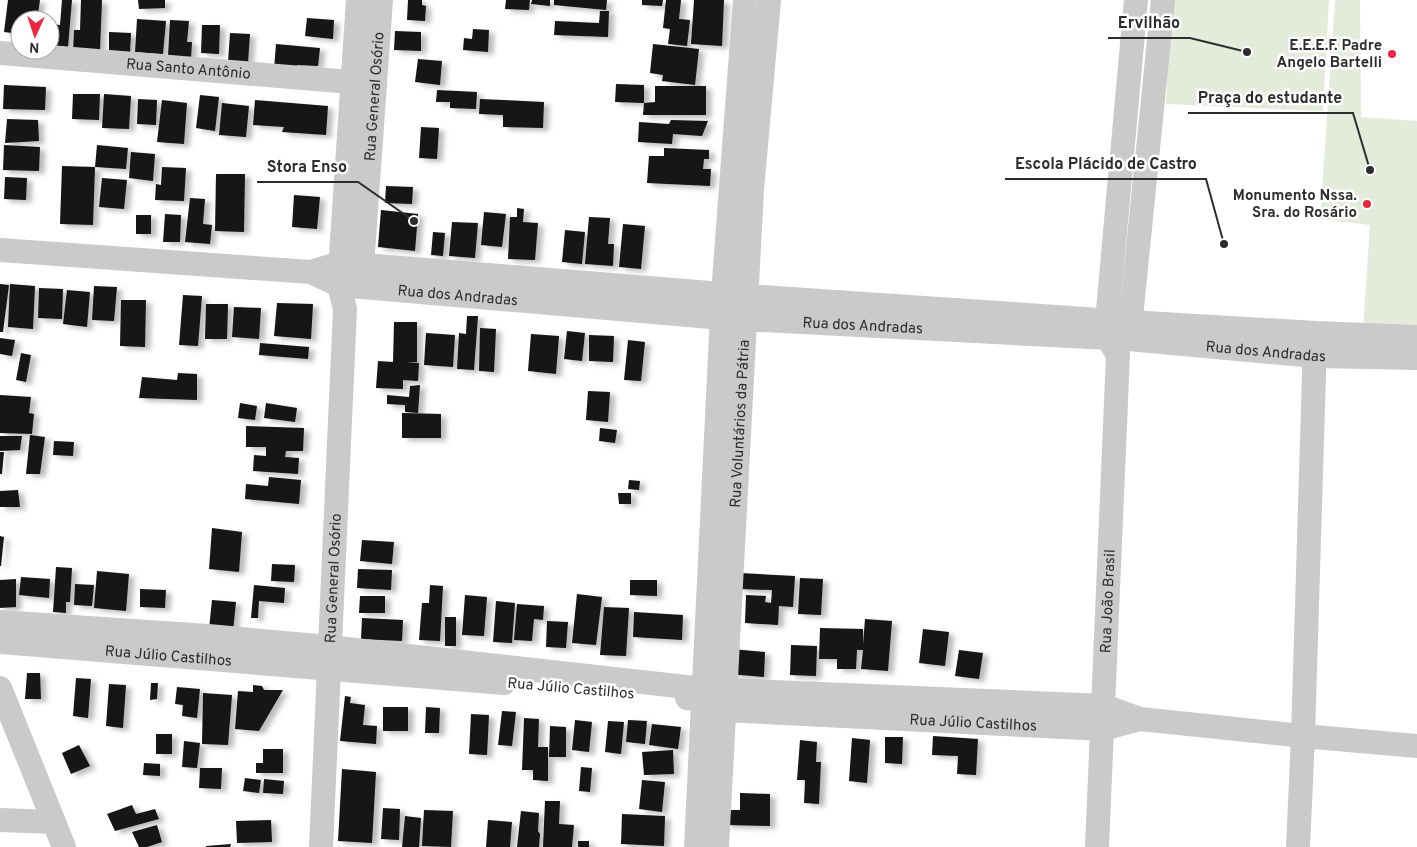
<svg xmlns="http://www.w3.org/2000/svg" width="1417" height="847" font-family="Overpass,sans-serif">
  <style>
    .green { fill: #e4ebda }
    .building { fill: #141414; filter: url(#shadow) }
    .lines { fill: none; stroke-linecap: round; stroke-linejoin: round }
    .minor { stroke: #cacaca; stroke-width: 24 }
    .poi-dot { fill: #eb283d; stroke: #fff; stroke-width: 2 }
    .labels { text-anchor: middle; stroke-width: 5; stroke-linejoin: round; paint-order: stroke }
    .poi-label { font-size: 15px; font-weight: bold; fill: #2d2d2d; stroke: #fff; text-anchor: end }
    .street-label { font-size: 15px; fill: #2d2d2d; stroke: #fff }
    .leader { fill: none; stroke: #2d2d2d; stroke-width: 2 }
    .callout-dot { fill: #2d2d2d; stroke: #fff; stroke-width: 2 }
    .callout-label { font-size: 16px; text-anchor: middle; font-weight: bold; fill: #2d2d2d; stroke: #fff; stroke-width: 5; stroke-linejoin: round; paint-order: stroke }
  </style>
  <defs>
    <filter id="shadow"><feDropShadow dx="5.5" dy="3" stdDeviation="2.5" flood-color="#0004"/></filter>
  </defs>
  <rect width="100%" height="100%" fill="#fff"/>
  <!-- green -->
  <path class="green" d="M1171 0H1329L1323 111 1166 104Z
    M1335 0H1360L1361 117 1417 121V334L1363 330 1370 225 1320 219Z"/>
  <!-- building -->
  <path class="building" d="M8 0H40L38 14 48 16V20H20V34L4 32Z
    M62 0H72L68 47 50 45 52 24 60 25Z
    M81 0H102L100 51H73L74 30H80Z
    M138 0H165V8L139 9Z
    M408 0H422V5L426 6 425 21 407 20Z
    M506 0H530L529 10 505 9Z
    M532 0H550V6L531 4Z
    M554 0H607L606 10 554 5Z
    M642 0H663L662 6 642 5Z
    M666 0H681L679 19 690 20 687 46 668 44 670 29 663 28Z
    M694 0H724L722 46 691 44Z
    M600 11H609L608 37 554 35 555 21 599 23Z
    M307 18 334 20 333 39 305 36Z
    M137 19 166 21 163 54 135 52Z
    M170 20 189 21 187 42H192L191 58 168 56Z
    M202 25H220L219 54 201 53Z
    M473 29 489 30 488 52 463 50 464 38 472 39Z
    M395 31 421 32V51L394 50Z
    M109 32 131 33 130 54 109 53Z
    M230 33 250 34 248 63 228 62Z
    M276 44 320 48 318 66 297 65 296 71 274 69Z
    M653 44 699 49 695 85 662 81 663 75 650 73Z
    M418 59 442 61 440 85 415 82Z
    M616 84 644 85V103L615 102Z
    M4 85 46 87 45 110 3 109Z
    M655 86H706V115H643L644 103 655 102Z
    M437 90 477 92 476 109 450 108V102H436Z
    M73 94H100L99 120 72 119Z
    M104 94 131 96 129 129 102 128Z
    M200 95 219 97 215 131 196 128Z
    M138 99 157 100 156 125 137 124Z
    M480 99 544 102 543 128 503 127V115L479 114Z
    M162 100 187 103 184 144 157 142Z
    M255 100 328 106 326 135 282 132 284 127 253 125Z
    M222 103 249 106 246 137 219 135Z
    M7 119 38 120 39 141 5 143Z
    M671 120 708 121 702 136 673 134 672 144 638 142 639 122 669 124Z
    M421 127 439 128 437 159 419 158Z
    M4 145 40 147 39 171 3 170Z
    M97 145 128 148 126 169 95 167 93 225 60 224 62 166 95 167Z
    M664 148 709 150V159H704L703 169H711L710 186 647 183 649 156H664Z
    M131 152 155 154 153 181 129 178Z
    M162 167 186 168 184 201 155 200 156 184 161 185Z
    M216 174H245L244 232 215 231Z
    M5 177 27 178 26 200 4 199Z
    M102 178 127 180 124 209 99 207Z
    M386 186 413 187 412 204 385 203Z
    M294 195 320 197 317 229 292 227Z
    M190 198 205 199 203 224 212 225 210 244 185 242Z
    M517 208 524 209 523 222 538 223 535 260 508 259 510 217H517Z
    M381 210 418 214 415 251 378 247Z
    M484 212 506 214 502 247 481 245Z
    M165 214 181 215 180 242H163Z
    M136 215H151V234H136Z
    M589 217 610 218 608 244H614L613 266 585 264Z
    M452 222 478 223 475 258 449 256Z
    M623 224 645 226 641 269 619 267Z
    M565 230 585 232 582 264 562 262Z
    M433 232 445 233 443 256 431 255Z
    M0 284 9 285 3 332H0Z
    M10 284 35 286 33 329 8 327Z
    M94 286 117 287 114 321 92 320Z
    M39 288 63 289 62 319 38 318Z
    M67 290 90 292 87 327 63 324Z
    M183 295 202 296 198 346 179 345Z
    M121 300H146L145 347 120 346Z
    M277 303 313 304 311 339 274 336Z
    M206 304H228L227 339H205Z
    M234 307 261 308 259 339 232 337Z
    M467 316H478L474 370 457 369 459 333 466 334Z
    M394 322H417V362H406L419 363 418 381 403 380V389L376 388 378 361 393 362Z
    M480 328 496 329 494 372 479 371Z
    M567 331 585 333 582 361 564 359Z
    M426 333 455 335 453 367 424 365Z
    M531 334 559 336 556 374 528 371Z
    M589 335 614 336 613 362 589 361Z
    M0 338 15 340 12 356 0 354Z
    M628 340 645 342 641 381 624 380Z
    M260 343 309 347 308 359 259 355Z
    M21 353 31 355 26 382 16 380Z
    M178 373 197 374V400L139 398 142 377 177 380Z
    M420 385 418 413 405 412V405L387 404V395L409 397 410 386Z
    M588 391 610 392 608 422 586 420Z
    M0 395 31 397 29 413 34 414 32 434 0 433Z
    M240 403 257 406 255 420 238 418Z
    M266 403 297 408 295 422 264 418Z
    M402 413 441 414V438H402Z
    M246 426 304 428 303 451H286L285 457 299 458 298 474 253 471 254 455 266 456V447H246Z
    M600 428 617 430 615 443 599 441Z
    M30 435 45 437 40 474H26Z
    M0 436H22L20 450 0 451Z
    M54 441 74 442 73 456 53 455Z
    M0 452H4L2 474H0Z
    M269 477 301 480 299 504 245 499 246 484 268 486Z
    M629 480 640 481 639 490 628 489Z
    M18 490 20 507H0V491Z
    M618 493H631V504H619Z
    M212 528 242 532 239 572 209 569Z
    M0 536 4 537 1 566H0Z
    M362 540 394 542 392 564 360 561Z
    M272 564 295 565 294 582 271 581Z
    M56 567 72 568 70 602H66V613L53 612Z
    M358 569 392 570 391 590 357 588Z
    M97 571 129 574 126 611 94 608Z
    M740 573 795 576 793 607 779 606 778 625 745 623 746 595 766 596 765 602 771 603 772 590 739 589Z
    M21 577 50 579 49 598 19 595Z
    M800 578 823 579 821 615 798 614Z
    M16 579V607L0 608V580Z
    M630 580H657V596L630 595Z
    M75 584 94 585 92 606 74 605Z
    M254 585 285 588 284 603 259 601 258 618H251Z
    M430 585 443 586 440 641 419 640 422 603H429Z
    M140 589 166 590 165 608 140 607Z
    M577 594 602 597 596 645 572 643Z
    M465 595 487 597 484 636 462 635Z
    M360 596H385V613H359Z
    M212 600 236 602 233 631 209 629Z
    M496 601 515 603 512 643 493 642Z
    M517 604 544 606 543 620 534 619 532 641 514 640Z
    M604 607 629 608 626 656 600 655Z
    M634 612 683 615 682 640 633 637Z
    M445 617H456V646H445Z
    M362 618 403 620 402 641 361 639Z
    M865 619 892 621 888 671 861 669 863 650H857L856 669H837V659H819L820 628 863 629V645Z
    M547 621 568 622 566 648 546 647Z
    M923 629 949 632 945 666 919 663Z
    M791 645 817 646 816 676 790 675Z
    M731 649 765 652 764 677 729 674Z
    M959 650 983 653 979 679 955 676Z
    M27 673H40L41 699H25Z
    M76 678 91 679 88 718 73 716Z
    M151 683H158L157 699 150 700Z
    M109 684 126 685 123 728 106 726Z
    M253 685 262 686 264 690H283L259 731 235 729 238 691 253 692Z
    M177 687 200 689 197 718 182 716 183 705 175 704Z
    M203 693 232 695 228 745 202 744Z
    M345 696 351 697 350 703 365 705 363 725 377 726 376 744 340 741Z
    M383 707H408V731H383Z
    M426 707 440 708 439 733H425Z
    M502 711 516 712 512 746 498 745Z
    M471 714 489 715 487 755 469 754Z
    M524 718 539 719 538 747H548V781L533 780V770H522Z
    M575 720 592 722 589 752 572 750Z
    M628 720 647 721 645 744 626 742Z
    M608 721 624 722 621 754 605 752Z
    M652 724 681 727 678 749 649 745Z
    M550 726 566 727V757H549Z
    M156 734H172V754H156Z
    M933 736 978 739 976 775 957 774 958 756 932 755Z
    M885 737H903L902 764 885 763Z
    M852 738 870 740 867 783 849 781Z
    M800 740 817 742 816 762H821L819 804 804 803 805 780H797Z
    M184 741 200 743 197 768 182 767Z
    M79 745 90 766 71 774 62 753Z
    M263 749H283V773H256V763H263Z
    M673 750 674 774 644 775 642 752Z
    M144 763 160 764V776L143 775Z
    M581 767 592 768 590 792 579 791Z
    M200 768H222L221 789 199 788Z
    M342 769 376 772 372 843 338 841Z
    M245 778 261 780 259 793 243 791Z
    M264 779 284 781 283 794 263 793Z
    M642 780 665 782 662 812 639 809Z
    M740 793 770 794V826L726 825V810H740Z
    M545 801H560L559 824 574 825 572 847H543Z
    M132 805 136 814 155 809 159 819 115 831 107 814Z
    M383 808 400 809 399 840 381 839Z
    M424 810 453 811 451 847 422 846Z
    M521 811 539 813 538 831 540 834 539 847H517Z
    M622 814 665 816 664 846 621 844Z
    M405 816 421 818 419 847H402Z
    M271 820 272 842 237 843 236 821Z
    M488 820 512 822 510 847H486Z
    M157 825 162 842 147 847H139L132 832Z
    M578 841H589V847H578Z
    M231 844 230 847H206V846Z"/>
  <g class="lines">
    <!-- minor -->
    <g class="minor">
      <path id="s1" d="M0 53 375 84"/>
      <path id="s2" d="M0 250 311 272 339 285 722 318 1128 339 1315 356 1417 358"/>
      <path d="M311 272 340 263 747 296 1130 322 1316 333 1417 337"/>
      <path id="s3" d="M361 280 381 0"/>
      <path d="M1129 337 1163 0"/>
      <path d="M0 622 208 636 329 647 704 689 1104 706 1140 719 1303 736 1417 746"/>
      <path id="s4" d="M0 642 504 683"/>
      <path d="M0 688 64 847"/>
      <path id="s5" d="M687 698 704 700 724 710 1103 729 1140 719"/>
      <path d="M0 820 54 822"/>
      <path id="s6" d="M321 847 345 309 339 285 358 0"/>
      <path d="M696 847 723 294 745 0"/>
      <path id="s7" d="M717 847 752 190 769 0"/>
      <path id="s8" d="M1097 847 1118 355 1108 339 1107 321 1136 0"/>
      <path d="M1298 847 1303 736 1315 342"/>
    </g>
  </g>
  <!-- markers -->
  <g class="poi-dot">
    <circle cx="1392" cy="54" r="5"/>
    <circle cx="1367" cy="204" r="5"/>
  </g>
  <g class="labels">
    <!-- poi labels -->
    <g class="poi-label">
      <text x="1382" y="50">E.E.E.F. Padre<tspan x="1382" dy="17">Angelo Bartelli</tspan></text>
      <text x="1357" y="200">Monumento Nssa.<tspan x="1357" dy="17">Sra. do Rosário</tspan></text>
    </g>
    <!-- street labels -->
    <g class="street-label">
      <text dy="5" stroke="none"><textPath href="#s1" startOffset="189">Rua Santo Antônio</textPath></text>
      <text dy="5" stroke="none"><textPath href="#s3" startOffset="184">Rua General Osório</textPath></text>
      <text dy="5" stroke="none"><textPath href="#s2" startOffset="462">Rua dos Andradas</textPath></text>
      <text dy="5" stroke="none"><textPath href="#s2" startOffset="868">Rua dos Andradas</textPath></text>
      <text dy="5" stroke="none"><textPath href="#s2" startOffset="1272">Rua dos Andradas</textPath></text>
      <text dy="5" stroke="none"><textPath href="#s7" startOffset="424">Rua Voluntários da Pátria</textPath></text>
      <text dy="5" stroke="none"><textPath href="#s6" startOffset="269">Rua General Osório</textPath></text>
      <text dy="5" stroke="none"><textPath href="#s8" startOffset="246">Rua João Brasil</textPath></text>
      <text dy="5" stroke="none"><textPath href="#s4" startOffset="169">Rua Júlio Castilhos</textPath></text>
      <text transform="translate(571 688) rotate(5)" y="5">Rua Júlio Castilhos</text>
      <text dy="5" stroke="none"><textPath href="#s5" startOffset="289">Rua Júlio Castilhos</textPath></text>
    </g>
  </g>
  <!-- callouts -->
  <path class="leader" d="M1247 52L1190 38H1108M1370 170L1353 113H1188M1224 244L1206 179H1005M414 221L358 182H257"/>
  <g class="callout-dot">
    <circle cx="1247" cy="52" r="5"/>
    <circle cx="1370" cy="170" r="5"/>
    <circle cx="1224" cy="244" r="5"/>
    <circle cx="414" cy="221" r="5"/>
  </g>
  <g class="callout-label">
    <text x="1149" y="28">Ervilhão</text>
    <text x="1270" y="103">Praça do estudante</text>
    <text x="1106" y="169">Escola Plácido de Castro</text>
    <text x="307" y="172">Stora Enso</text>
  </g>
  <!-- north arrow -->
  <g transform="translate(35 35) rotate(183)"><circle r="24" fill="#ffffff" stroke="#ababab"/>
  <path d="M0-4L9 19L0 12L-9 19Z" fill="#eb283d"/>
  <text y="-8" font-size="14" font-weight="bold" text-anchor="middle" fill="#2d2d2d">N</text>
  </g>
</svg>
